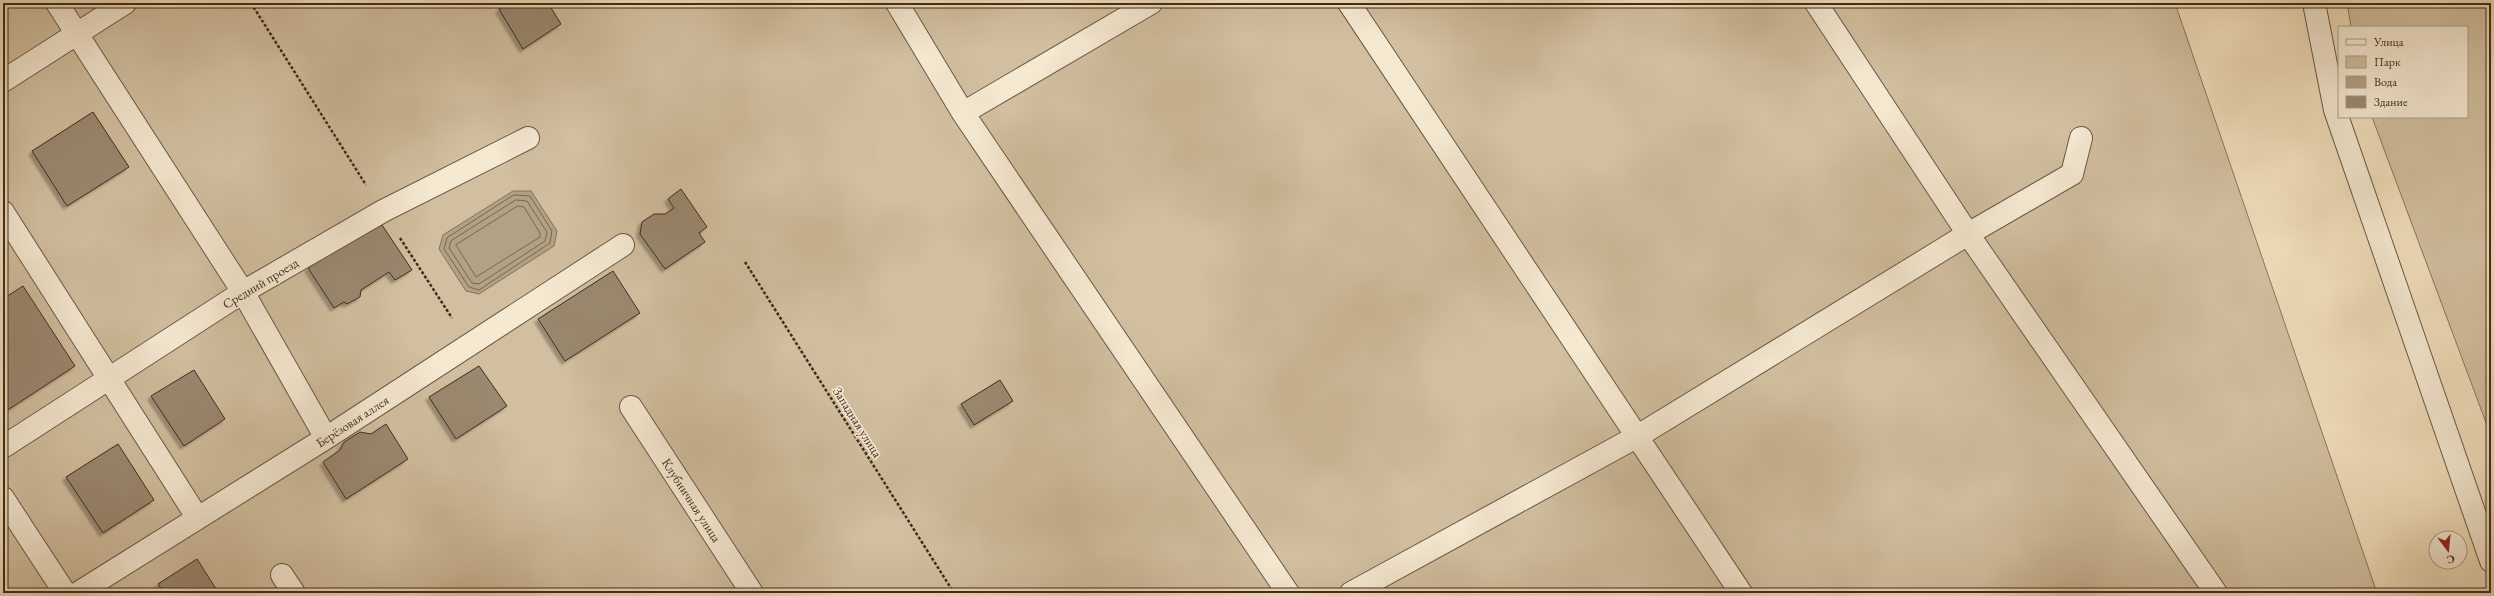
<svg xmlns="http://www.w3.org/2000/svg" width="2494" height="596" font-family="'EB Garamond',serif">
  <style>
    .green { fill: #d1bf9f; stroke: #88765e }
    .water { fill: #b3a184; stroke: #84725b }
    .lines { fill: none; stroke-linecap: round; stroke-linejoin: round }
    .shore { stroke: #786651; stroke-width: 1 }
    .building { fill: #9a886f; stroke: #3e2c1e; filter: url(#shadow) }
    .minor-casing { stroke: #6a5845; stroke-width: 24 }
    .path { stroke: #3e2c1e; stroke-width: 2.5; stroke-dasharray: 3 2; stroke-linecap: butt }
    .minor { stroke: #f5e9d2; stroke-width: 22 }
    .labels { text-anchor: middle; stroke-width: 3.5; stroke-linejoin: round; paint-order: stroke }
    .street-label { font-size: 13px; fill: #3e2c1e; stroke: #f5e9d2 }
  </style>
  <defs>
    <filter id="shadow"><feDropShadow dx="-3.5" dy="3.5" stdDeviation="1" flood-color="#0004"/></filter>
  </defs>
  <rect width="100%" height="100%" fill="#efddb9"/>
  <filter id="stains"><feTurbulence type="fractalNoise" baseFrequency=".005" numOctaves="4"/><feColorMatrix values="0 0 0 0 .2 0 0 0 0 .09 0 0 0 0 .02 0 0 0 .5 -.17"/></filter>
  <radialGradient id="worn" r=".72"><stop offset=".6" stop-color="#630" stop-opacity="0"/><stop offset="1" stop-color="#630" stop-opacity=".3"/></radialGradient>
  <!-- green -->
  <path class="green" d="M3 3H2175L2377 593H3Z
    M2347 3H2491V436L2372 117H2467V27H2351Z"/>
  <!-- water -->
  <path class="water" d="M513 191H531L557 231 554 246 479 294 466 291 439 249 443 235Z"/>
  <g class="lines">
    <!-- shore -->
    <path class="shore" d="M514 195 530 196 552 231 550 243 479 290 469 287 444 249 447 238Z
      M516 200 527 201 547 232 545 241 479 284 472 283 449 248 451 241Z
      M518 206 524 207 540 233V237L476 277 456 245Z"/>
  </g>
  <!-- building -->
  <path class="building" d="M509 3H548L561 24 523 49 499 9Z
    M93 112 129 167 67 206 32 151Z
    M681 189 707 227 699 233 705 242 665 269 640 234 642 222 654 214H665L674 208 668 199Z
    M380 222 412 270 395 280 389 272 361 290 360 297 347 304 344 302 334 308 308 268Z
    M613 271 640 313 565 361 538 319Z
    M23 286 75 366 3 413V299Z
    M479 366 507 406 456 439 429 397Z
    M194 370 225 419 184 446 151 396Z
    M1000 380 1013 401 974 425 961 404Z
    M386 424 408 459 346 499 323 462 340 450 344 442 360 432 371 434Z
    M118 444 154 500 103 533 66 477Z
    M197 559 218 592 164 593 158 584Z"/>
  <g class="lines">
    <!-- minor casing -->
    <g class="minor-casing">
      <path id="minor" d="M57 3 243 292 326 438
        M897 3 963 113 1288 593
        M1349 3 1741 593
        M1816 3 1968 234 2216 593
        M2314 3 2335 110 2491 561
        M3 81 125 3
        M963 113 1151 3
        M3 212 197 517
        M631 407 752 593
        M3 447 243 292 383 211 528 138
        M3 498 65 593
        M282 575 294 593
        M78 593 326 438 623 245
        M1351 593 1638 436 1968 234 2072 174 2081 138"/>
    </g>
    <!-- path -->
    <path class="path" d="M251 3 366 185
      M400 238 452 318
      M745 262 954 593
      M1240 593 1247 589"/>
    <!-- minor -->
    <use href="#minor" class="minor"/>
  </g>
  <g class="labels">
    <!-- street labels -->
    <g class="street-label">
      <text transform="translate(260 283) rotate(-31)" y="5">Средний проезд</text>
      <text transform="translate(352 421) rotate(-33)" y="5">Берёзовая аллея</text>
      <text transform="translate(858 422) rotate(58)" y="5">Западная улица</text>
      <text transform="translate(692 500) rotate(57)" y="5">Клубничная улица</text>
    </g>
  </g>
  <!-- margin -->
  <rect width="2494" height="596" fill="none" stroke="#efddb9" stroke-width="16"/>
  <rect x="4" y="4" width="2486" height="588" fill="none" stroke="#3e2c1e" stroke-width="2"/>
  <rect x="8" y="8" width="2478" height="580" fill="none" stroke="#3e2c1e"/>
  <!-- legend -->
  <rect x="2338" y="26" width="130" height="92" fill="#f5e9d2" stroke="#ac9d8a"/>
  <rect x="2346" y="39" width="20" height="6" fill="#f5e9d2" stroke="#ac9d8a"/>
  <text x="2374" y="46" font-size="12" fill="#3e2c1e">Улица</text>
  <rect x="2346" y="56" width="20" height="12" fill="#d1bf9f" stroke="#ac9d8a"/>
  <text x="2374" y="66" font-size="12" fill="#3e2c1e">Парк</text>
  <rect x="2346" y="76" width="20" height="12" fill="#b3a184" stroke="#ac9d8a"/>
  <text x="2374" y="86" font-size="12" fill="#3e2c1e">Вода</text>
  <rect x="2346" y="96" width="20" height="12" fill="#9a886f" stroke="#ac9d8a"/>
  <text x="2374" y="106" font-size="12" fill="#3e2c1e">Здание</text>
  <!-- north arrow -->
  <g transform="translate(2448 550) rotate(164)"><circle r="19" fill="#f5e9d2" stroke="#ac9d8a"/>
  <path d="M0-3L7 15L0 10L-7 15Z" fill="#8f2418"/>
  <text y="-6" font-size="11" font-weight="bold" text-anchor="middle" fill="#3e2c1e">С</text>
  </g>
  <rect width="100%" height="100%" filter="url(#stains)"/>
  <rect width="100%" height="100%" fill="url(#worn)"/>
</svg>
